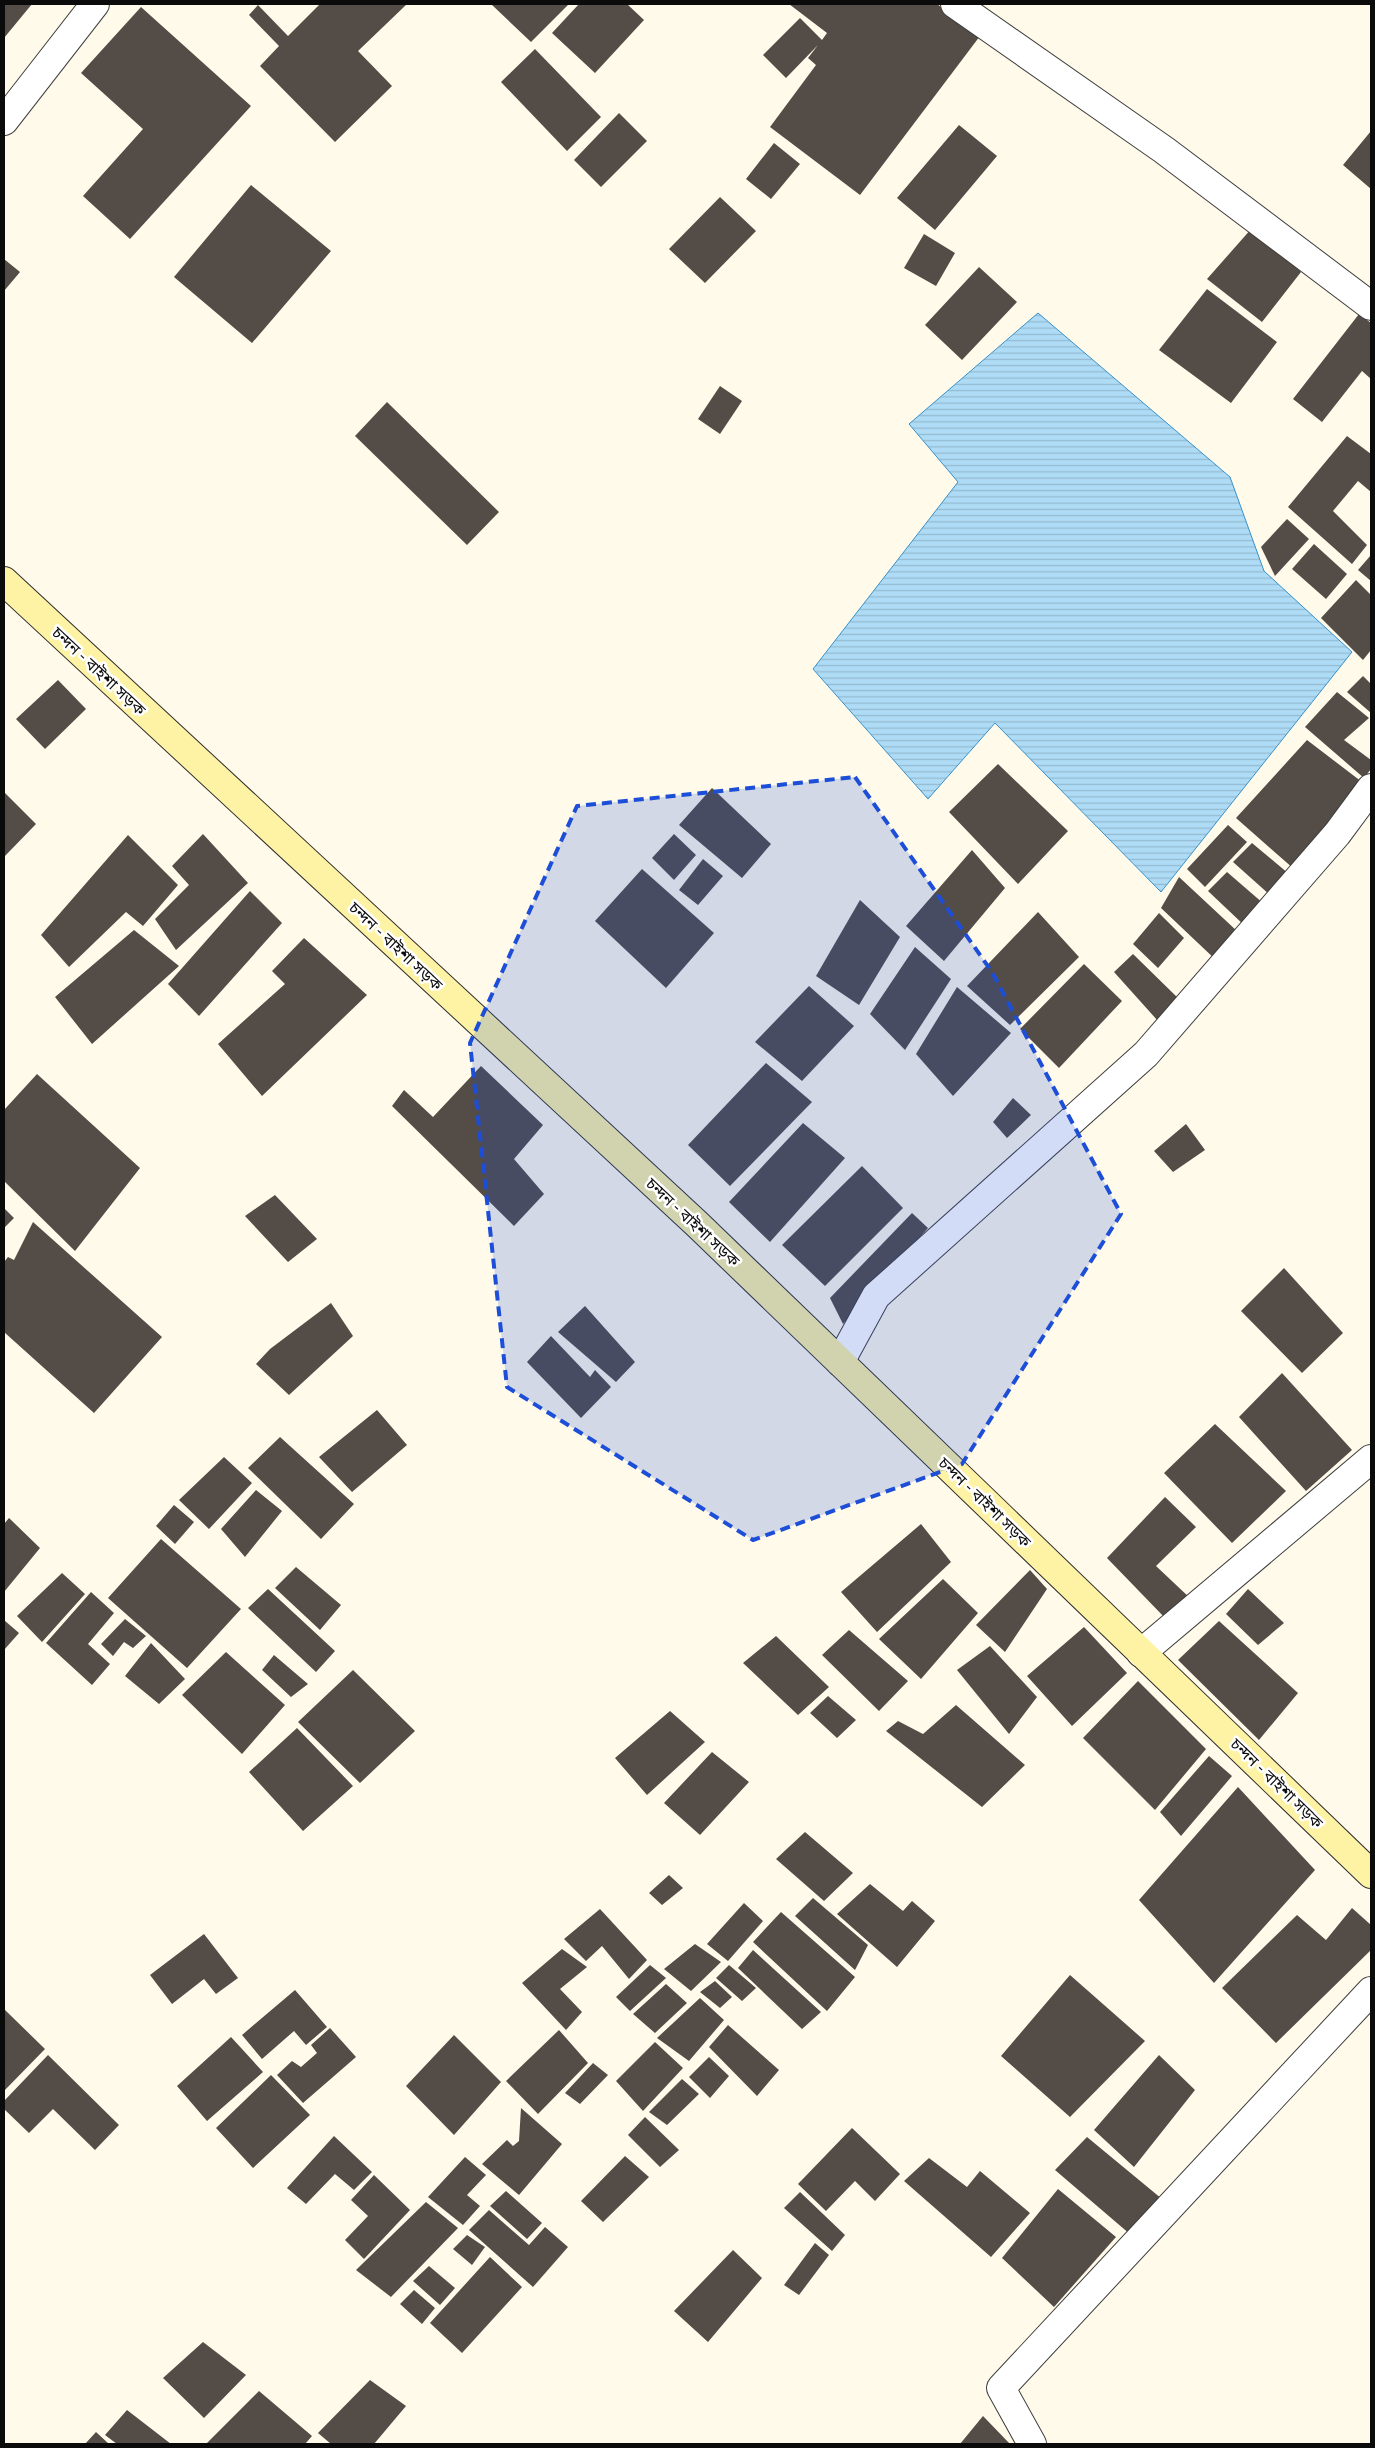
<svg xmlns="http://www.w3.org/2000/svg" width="1375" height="2448" font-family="'IBM Plex Serif','Noto Sans Bengali',serif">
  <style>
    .water { fill: url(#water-rules); stroke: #3691cb }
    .building { fill: #534c47 }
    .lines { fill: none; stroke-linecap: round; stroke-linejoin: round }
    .minor-casing { stroke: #3e3e3e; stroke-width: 30 }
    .secondary-casing { stroke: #2d2d2d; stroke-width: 30 }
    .minor { stroke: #fff; stroke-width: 28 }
    .secondary { stroke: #fef3a4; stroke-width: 28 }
    .marked { fill: #1d4ed8; fill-opacity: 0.2; stroke: #1d4ed8; stroke-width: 4; stroke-dasharray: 10 6; stroke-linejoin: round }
    .labels { text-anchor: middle; stroke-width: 5; stroke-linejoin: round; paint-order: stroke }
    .street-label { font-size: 16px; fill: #0b0b0b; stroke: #fff }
  </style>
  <defs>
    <pattern id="water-rules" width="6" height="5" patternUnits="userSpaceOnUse" patternTransform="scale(1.25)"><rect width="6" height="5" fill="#aedbf5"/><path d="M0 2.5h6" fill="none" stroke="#94bbd1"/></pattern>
  </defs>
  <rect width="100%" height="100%" fill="#fffae9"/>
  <!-- water -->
  <path class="water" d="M1038 313 1230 477 1264 571 1352 652 1161 892 995 723 928 799 813 669 958 482 909 424Z"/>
  <!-- building -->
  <path class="building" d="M4 4H32L4 38Z
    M320 4H407L358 51 392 86 335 142 260 66 279 46 249 15 258 5 288 36Z
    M491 4H569L531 42Z
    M579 4H627L644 20 595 73 552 33Z
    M789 4H937L980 36 860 195 770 127 816 65 808 58 818 45 786 78 763 55 800 18 822 40 827 33Z
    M141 7 251 106 130 239 83 196 143 129 81 73Z
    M535 49 601 117 567 151 501 82Z
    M619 113 647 141 601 187 574 160Z
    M959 125 997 156 935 230 897 198Z
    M1371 131V189L1343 165Z
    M774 143 800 164 771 199 746 179Z
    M251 185 331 251 252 343 174 277Z
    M720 197 756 231 705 283 669 249Z
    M1252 228 1301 272 1262 322 1207 279Z
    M924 234 955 253 936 286 904 268Z
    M4 259 20 272 4 291Z
    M979 267 1017 302 962 360 925 325Z
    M1207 289 1277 342 1231 403 1159 350Z
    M1359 314 1371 323V379L1362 371 1322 422 1293 399Z
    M720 386 742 401 720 434 698 419Z
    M387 402 499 512 467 545 355 436Z
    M1347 436 1371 454V492L1358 481 1333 511 1367 545 1352 564 1288 507Z
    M1287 519 1309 539 1275 576 1261 547Z
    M1314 544 1347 574 1326 599 1292 569Z
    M1371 555V581L1358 570Z
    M1356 580 1371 595V650L1363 660 1321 618Z
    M1363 676 1371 684V713L1347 692Z
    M58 680 86 709 45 749 16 719Z
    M1337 692 1369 718 1344 740 1371 760V769L1364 778 1305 727Z
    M1307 740 1362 782 1294 869 1236 818Z
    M998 764 1068 831 1018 884 949 812Z
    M712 788 771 844 742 878 679 825Z
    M4 792 36 824 4 857Z
    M1228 825 1247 842 1205 887 1187 869Z
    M203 834 248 883 176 950 155 919 189 885 172 866Z
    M674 834 696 855 674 880 652 858Z
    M128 835 178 885 143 926 126 912 69 967 41 935Z
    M1252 843 1289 874 1270 895 1233 862Z
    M972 850 1005 888 944 961 906 926Z
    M703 859 723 876 698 905 679 890Z
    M642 869 714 933 666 988 595 921Z
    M1227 872 1264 904 1245 926 1208 891Z
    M1179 877 1238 932 1217 961 1161 908Z
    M250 891 282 923 199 1016 168 984Z
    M860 900 900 937 859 1005 816 976Z
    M1038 912 1079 957 1010 1025 967 986Z
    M1159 913 1184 938 1158 968 1133 944Z
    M134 930 179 966 92 1044 55 997Z
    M304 938 367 995 262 1096 218 1044 285 984 272 971Z
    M915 947 951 979 905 1050 870 1014Z
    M1133 954 1180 1000 1158 1021 1114 972Z
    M1084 964 1122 1001 1059 1068 1020 1029Z
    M809 986 854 1026 802 1081 755 1042Z
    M957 987 1011 1033 953 1096 916 1054Z
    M766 1063 812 1102 730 1186 688 1145Z
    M481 1066 543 1125 514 1159 544 1194 514 1226 392 1106 404 1090 433 1117Z
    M37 1074 140 1168 75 1251 4 1181V1110Z
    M1013 1098 1031 1115 1007 1138 993 1122Z
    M803 1123 845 1158 770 1242 729 1202Z
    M1186 1124 1205 1150 1173 1172 1154 1151Z
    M862 1166 903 1208 825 1286 782 1245Z
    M275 1195 317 1239 288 1262 245 1216Z
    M4 1208 14 1218 4 1228Z
    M912 1213 928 1228 843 1324 830 1298Z
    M33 1222 162 1337 94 1413 4 1332V1262L8 1257 14 1260Z
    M1284 1268 1343 1333 1302 1373 1241 1311Z
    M331 1303 353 1336 289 1395 256 1364 270 1349Z
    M585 1306 635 1362 616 1382 558 1332Z
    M551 1336 590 1377 595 1370 611 1387 581 1418 527 1362Z
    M1282 1373 1352 1450 1306 1491 1239 1417Z
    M377 1410 407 1445 352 1492 319 1457Z
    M1215 1424 1286 1491 1232 1543 1164 1473Z
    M280 1437 354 1504 321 1539 248 1468Z
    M224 1457 252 1483 209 1529 179 1500Z
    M256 1490 282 1511 245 1557 221 1529Z
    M1165 1497 1196 1527 1156 1566 1191 1599 1167 1620 1107 1558Z
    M174 1505 194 1522 175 1544 156 1526Z
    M9 1518 40 1548 4 1592V1524Z
    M921 1524 951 1562 877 1632 841 1592Z
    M161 1539 241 1609 187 1668 108 1598Z
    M296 1567 341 1605 320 1630 275 1588Z
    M1030 1570 1047 1589 1005 1652 976 1625Z
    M62 1573 85 1594 42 1642 17 1616Z
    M943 1579 978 1613 921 1679 879 1639Z
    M268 1589 335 1651 316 1672 248 1608Z
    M1248 1589 1284 1623 1258 1645 1226 1614Z
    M91 1592 114 1613 88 1644 110 1664 92 1685 46 1643Z
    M125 1619 146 1636 133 1648 124 1642 113 1656 101 1644Z
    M4 1620 19 1633 4 1650Z
    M1219 1621 1298 1693 1259 1740 1178 1660Z
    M1084 1627 1127 1673 1072 1726 1027 1676Z
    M849 1630 908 1681 879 1711 822 1655Z
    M776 1636 829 1687 798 1715 743 1663Z
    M151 1643 185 1679 159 1704 125 1676Z
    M990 1646 1037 1697 1009 1734 957 1670Z
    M226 1652 285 1705 242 1754 182 1695Z
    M274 1655 308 1684 291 1697 262 1670Z
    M353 1670 415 1731 360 1783 298 1722Z
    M1138 1681 1206 1749 1155 1810 1083 1738Z
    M828 1696 856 1720 837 1738 810 1713Z
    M956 1705 1025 1765 982 1807 886 1731 898 1721 923 1734Z
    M670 1711 705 1742 647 1795 615 1758Z
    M297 1728 353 1786 303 1831 249 1772Z
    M712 1752 749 1782 700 1835 664 1803Z
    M1209 1756 1232 1776 1181 1836 1160 1812Z
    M1238 1787 1315 1870 1214 1983 1139 1900Z
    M805 1832 853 1873 824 1901 776 1859Z
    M669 1875 683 1888 662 1905 649 1893Z
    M870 1884 903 1911 912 1901 935 1921 897 1967 837 1914Z
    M813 1898 868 1945 855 1970 795 1916Z
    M744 1903 763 1921 728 1961 707 1944Z
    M1352 1908 1371 1925V1950L1276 2043 1222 1988 1297 1915 1326 1940Z
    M600 1909 647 1960 629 1979 602 1946 586 1961 564 1939Z
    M781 1912 855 1977 827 2011 753 1942Z
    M204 1934 238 1978 216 1994 204 1979 172 2004 150 1975Z
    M695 1944 721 1962 691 1991 664 1969Z
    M562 1949 587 1967 560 1989 582 2012 566 2030 522 1983Z
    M753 1950 821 2012 802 2029 738 1968Z
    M650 1965 666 1978 630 2011 616 1997Z
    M729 1965 756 1988 742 2001 716 1978Z
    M1070 1975 1145 2041 1070 2117 1001 2056Z
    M715 1981 732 1997 720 2008 700 1992Z
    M666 1984 687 2003 655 2033 633 2014Z
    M295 1990 327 2027 306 2045 294 2031 262 2059 242 2035Z
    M700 1998 724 2020 689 2061 657 2038Z
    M4 2009 45 2049 4 2091Z
    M728 2025 779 2070 757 2096 709 2047Z
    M330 2028 356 2057 303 2103 277 2075 292 2061 301 2067 317 2053 311 2045Z
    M559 2030 588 2063 538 2114 506 2081Z
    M454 2035 501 2082 454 2135 406 2086Z
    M231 2037 263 2072 207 2121 177 2086Z
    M655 2042 683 2068 643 2111 616 2081Z
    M48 2055 119 2125 95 2150 53 2109 29 2133 4 2109V2101Z
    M1159 2055 1195 2090 1134 2167 1094 2130Z
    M709 2057 729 2076 710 2098 689 2077Z
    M593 2063 608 2075 580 2104 565 2093Z
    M271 2075 310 2115 253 2168 216 2128Z
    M682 2079 699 2094 667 2125 649 2112Z
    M521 2108 562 2144 519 2195 482 2164 507 2140 513 2146 519 2141Z
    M645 2117 679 2150 660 2167 628 2135Z
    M852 2128 900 2174 875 2201 855 2181 826 2211 798 2184Z
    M334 2136 372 2172 354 2190 335 2174 306 2204 287 2188Z
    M1087 2137 1162 2199 1131 2235 1055 2170Z
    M625 2156 649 2177 603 2222 581 2201Z
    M465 2157 486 2175 467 2195 480 2206 463 2225 428 2197Z
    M929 2158 967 2187 980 2171 1030 2213 991 2257 904 2181Z
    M374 2175 410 2210 364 2259 345 2240 368 2216 351 2200Z
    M1058 2189 1116 2237 1054 2307 1002 2258Z
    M506 2191 542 2223 527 2239 490 2206Z
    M800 2192 845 2235 832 2251 784 2208Z
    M426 2202 458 2228 391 2297 356 2270Z
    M489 2210 529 2245 545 2227 568 2247 533 2287 469 2230Z
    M467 2235 485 2247 472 2265 453 2249Z
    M815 2243 829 2255 799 2295 784 2285Z
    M733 2250 762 2278 708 2342 674 2311Z
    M490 2257 522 2287 462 2353 430 2323Z
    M429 2266 455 2288 440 2305 413 2281Z
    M414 2290 435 2308 422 2324 400 2304Z
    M203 2342 246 2375 204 2418 163 2378Z
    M370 2380 406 2406 374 2444H331L318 2433Z
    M259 2391 312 2436 305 2444H206Z
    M127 2410 171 2444H117L105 2435Z
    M983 2416 1010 2444H960Z
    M96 2432 109 2444H85Z"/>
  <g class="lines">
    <!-- minor casing -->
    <g class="minor-casing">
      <path id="minor" d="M955 4 1164 150 1371 306
        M4 121 95 4
        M840 1362 876 1296 1146 1054 1337 834 1371 788
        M1141 1653 1371 1459
        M1032 2444 1001 2388 1371 1991"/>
    </g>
    <!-- secondary casing -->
    <g class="secondary-casing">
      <path id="secondary" d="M4 581 697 1224 1371 1874"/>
    </g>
    <!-- minor -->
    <use href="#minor" class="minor"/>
    <!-- secondary -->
    <use href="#secondary" class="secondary"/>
  </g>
  <!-- marked area -->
  <path class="marked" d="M855 777 992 972 1121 1214 962 1464 753 1540 507 1387 470 1043 577 806Z"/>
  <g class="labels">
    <!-- street labels -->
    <g class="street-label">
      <text transform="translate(99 671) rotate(43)" y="6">চন্দন - বাইশা সড়ক</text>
      <text transform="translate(396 946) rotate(43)" y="6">চন্দন - বাইশা সড়ক</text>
      <text transform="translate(693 1222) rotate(43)" y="6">চন্দন - বাইশা সড়ক</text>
      <text transform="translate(985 1502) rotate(44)" y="6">চন্দন - বাইশা সড়ক</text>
      <text transform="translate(1277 1783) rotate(44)" y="6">চন্দন - বাইশা সড়ক</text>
    </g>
  </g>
  <!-- border -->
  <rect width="1375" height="2448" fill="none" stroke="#0b0b0b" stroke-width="10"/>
</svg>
